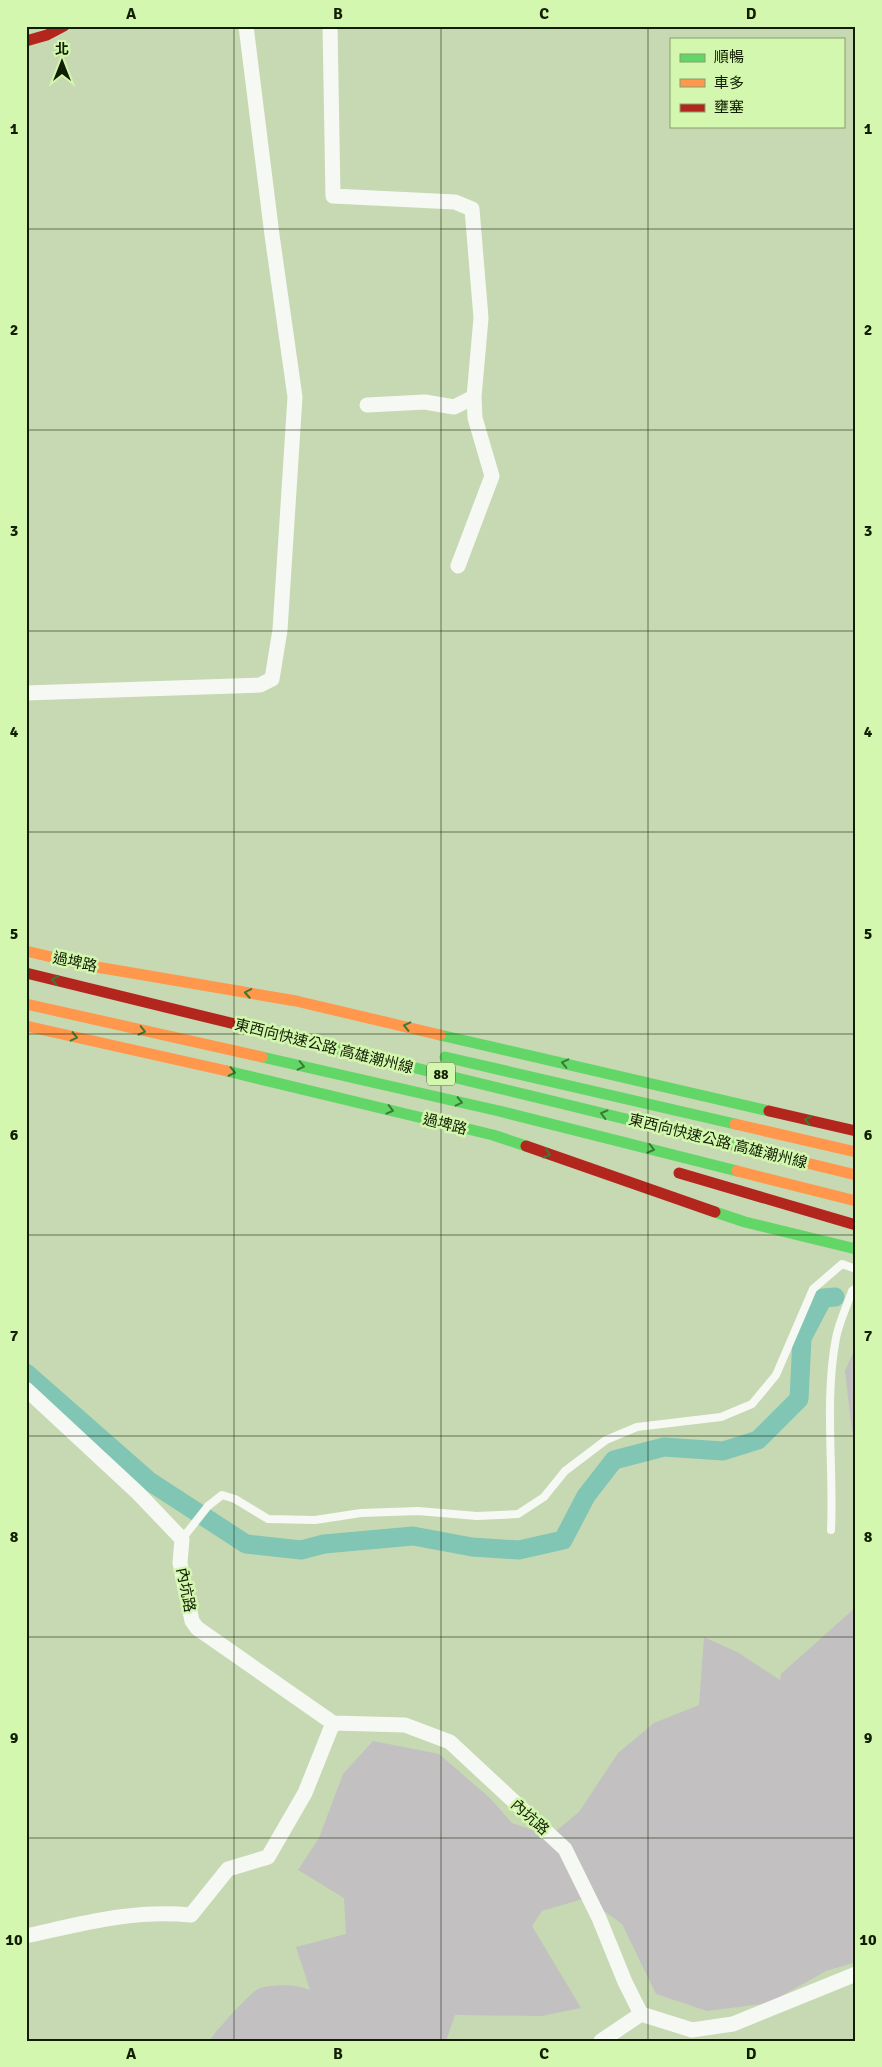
<svg xmlns="http://www.w3.org/2000/svg" width="882" height="2067" font-family="Signika,'Noto Sans TC',sans-serif">
  <style>
    .green { fill: #c2c0c1 }
    .lines { fill: none; stroke-linecap: round; stroke-linejoin: round }
    .canal { stroke: #81c5b4; stroke-width: 19 }
    .lane { stroke: #f6f9f3; stroke-width: 8 }
    .street { stroke: #f6f9f3; stroke-width: 15 }
    .fast { stroke: #63d668; stroke-width: 11 }
    .slow { stroke: #ff974d; stroke-width: 11 }
    .jam { stroke: #b3261e; stroke-width: 11 }
    .oneway { stroke: #3a7a36 }
    .grid { fill: none; stroke: #121e03; stroke-width: 1; stroke-opacity: 0.55 }
    .labels { text-anchor: middle; stroke-width: 5; stroke-linejoin: round; paint-order: stroke }
    .shield { fill: #d3f7ae; stroke: #4c5f36; stroke-width: 1 }
    .shield-label { font-size: 14px; font-weight: bold; fill: #121e03 }
    .street-label { font-size: 15px; fill: #121e03; stroke: #d3f7ae }
    .neatline { fill: none; stroke: #121e03; stroke-width: 2 }
    .grid-label { font-size: 16px; text-anchor: middle; font-weight: bold; fill: #121e03 }
  </style>
  <rect width="100%" height="100%" fill="#c6d9b2"/>
  <!-- green -->
  <path class="green" d="M856 1346V1444L852 1431 845 1371Z
    M856 1607V1962L826 1971 769 2003 707 2011 656 1994 622 1924 586 1898 542 1911 532 1926 581 2008 541 2016 455 2015 446 2041H209C216 2031 251 1991 260 1988 275 1984 297 1984 310 1990L296 1947 346 1934 344 1898 298 1870 319 1838 343 1774 373 1741 439 1754 490 1798 512 1823 550 1836 579 1812 618 1753 654 1723 699 1705 704 1637 739 1653 780 1680 781 1674Z"/>
  <g class="lines">
    <!-- canal -->
    <path class="canal" d="M26 1373 149 1481 246 1544 301 1550 324 1544 413 1536 472 1547 519 1550 563 1540 586 1496 614 1460 664 1447 723 1451 758 1440 799 1399 802 1338 823 1298 835 1297"/>
    <!-- lane -->
    <path class="lane" d="M831 1530C834 1467 824 1401 836 1338 839 1322 847 1306 852 1291L856 1288
      M182 1539 208 1506 222 1495 235 1499 268 1519 315 1520 361 1513 418 1511 477 1516 518 1514 544 1497 565 1471 606 1440 637 1427 721 1417 752 1404 776 1375 813 1289 842 1264 856 1269"/>
    <!-- street -->
    <path class="street" d="M330 26 333 196 455 202 472 209 481 318 474 397 475 418 492 476 458 566
      M367 405 425 402 454 407 474 397
      M26 693 260 685 272 679 280 630 295 397 272 235 246 26
      M26 1389 138 1493 182 1539 180 1563 192 1621 197 1628 333 1723 405 1725 450 1742 565 1849 599 1918 625 1982 641 2014
      M26 1936C81 1924 134 1909 191 1915L228 1869 268 1857 305 1793 333 1723
      M641 2014 692 2030 733 2024 856 1974
      M601 2041 641 2014"/>
    <!-- fast -->
    <path class="fast" d="M440 1035 769 1111
      M288 1037 770 1154
      M262 1057 499 1111 737 1171
      M445 1057 735 1124
      M227 1071 493 1135 526 1146
      M715 1212 745 1222 856 1249"/>
    <!-- slow -->
    <path class="slow" d="M26 951 85 965 296 1001 440 1035
      M26 1004 262 1057
      M26 1026 227 1071
      M735 1124 856 1152
      M770 1154 856 1175
      M737 1171 856 1201"/>
    <!-- jam -->
    <path class="jam" d="M26 41 47 35 64 26
      M26 973 288 1037
      M769 1111 856 1131
      M526 1146 715 1212
      M679 1173 856 1225"/>
  </g>
  <!-- one-way arrows -->
  <defs><path id="oneway-chevron" d="M-2-3.5L2.5 0L-2 3.5" fill="none" stroke-width="1.6" stroke-linecap="round" stroke-linejoin="round" transform="scale(1.25)"/></defs>
  <g class="oneway">
    <use href="#oneway-chevron" transform="translate(55 980) rotate(-167)"/>
    <use href="#oneway-chevron" transform="translate(248 993) rotate(-170)"/>
    <use href="#oneway-chevron" transform="translate(407 1026) rotate(-167)"/>
    <use href="#oneway-chevron" transform="translate(142 1031) rotate(13)"/>
    <use href="#oneway-chevron" transform="translate(74 1037) rotate(13)"/>
    <use href="#oneway-chevron" transform="translate(565 1063) rotate(-167)"/>
    <use href="#oneway-chevron" transform="translate(301 1066) rotate(13)"/>
    <use href="#oneway-chevron" transform="translate(232 1072) rotate(12)"/>
    <use href="#oneway-chevron" transform="translate(459 1102) rotate(13)"/>
    <use href="#oneway-chevron" transform="translate(390 1110) rotate(14)"/>
    <use href="#oneway-chevron" transform="translate(604 1114) rotate(-166)"/>
    <use href="#oneway-chevron" transform="translate(808 1120) rotate(-167)"/>
    <use href="#oneway-chevron" transform="translate(651 1149) rotate(14)"/>
    <use href="#oneway-chevron" transform="translate(547 1154) rotate(19)"/>
  </g>
  <!-- grid -->
  <path class="grid" d="M234 26V2041M441 26V2041M648 26V2041M26 229H856M26 430H856M26 631H856M26 832H856M26 1034H856M26 1235H856M26 1436H856M26 1637H856M26 1838H856"/>
  <g class="labels">
    <!-- shield labels -->
    <rect class="shield" x="427" y="1062.5" width="28" height="23" rx="4"/>
    <g class="shield-label">
      <text x="441" y="1079">88</text>
    </g>
    <!-- street labels -->
    <g class="street-label">
      <text transform="translate(75 962) rotate(12)" y="5">過埤路</text>
      <text transform="translate(324 1046) rotate(14)" y="5">東西向快速公路 高雄潮州線</text>
      <text transform="translate(445 1124) rotate(14)" y="5">過埤路</text>
      <text transform="translate(718 1141) rotate(14)" y="5">東西向快速公路 高雄潮州線</text>
      <text transform="translate(186 1590) rotate(79)" y="5">內坑路</text>
      <text transform="translate(530 1817) rotate(42)" y="5">內坑路</text>
    </g>
  </g>
  <!-- border -->
  <rect width="882" height="2067" fill="none" stroke="#d3f7ae" stroke-width="55"/>
  <!-- legend -->
  <rect x="670" y="38" width="175" height="90" fill="#d3f7ae" stroke="#86a06a"/>
  <rect x="680" y="54" width="25" height="8" fill="#63d668" stroke="#86a06a"/>
  <text x="714" y="62" font-size="15" fill="#121e03">順暢</text>
  <rect x="680" y="79" width="25" height="8" fill="#ff974d" stroke="#86a06a"/>
  <text x="714" y="88" font-size="15" fill="#121e03">車多</text>
  <rect x="680" y="104" width="25" height="8" fill="#b3261e" stroke="#86a06a"/>
  <text x="714" y="112" font-size="15" fill="#121e03">壅塞</text>
  <!-- north arrow -->
  <g transform="translate(62 62)" stroke="#d3f7ae" stroke-width="4" paint-order="stroke">
  <path d="M0-4L9 19L0 12L-9 19Z" fill="#121e03"/>
  <text y="-8" font-size="14" font-weight="bold" text-anchor="middle" fill="#121e03">北</text>
  </g>
  <rect x="28" y="28" width="826" height="2012" class="neatline"/>
  <g class="grid-label">
    <text x="131" y="19">A</text>
    <text x="338" y="19">B</text>
    <text x="544" y="19">C</text>
    <text x="751" y="19">D</text>
    <text x="14" y="134">1</text>
    <text x="868" y="134">1</text>
    <text x="14" y="335">2</text>
    <text x="868" y="335">2</text>
    <text x="14" y="536">3</text>
    <text x="868" y="536">3</text>
    <text x="14" y="737">4</text>
    <text x="868" y="737">4</text>
    <text x="14" y="939">5</text>
    <text x="868" y="939">5</text>
    <text x="14" y="1140">6</text>
    <text x="868" y="1140">6</text>
    <text x="14" y="1341">7</text>
    <text x="868" y="1341">7</text>
    <text x="14" y="1542">8</text>
    <text x="868" y="1542">8</text>
    <text x="14" y="1743">9</text>
    <text x="868" y="1743">9</text>
    <text x="14" y="1945">10</text>
    <text x="868" y="1945">10</text>
    <text x="131" y="2059">A</text>
    <text x="338" y="2059">B</text>
    <text x="544" y="2059">C</text>
    <text x="751" y="2059">D</text>
  </g>
</svg>
